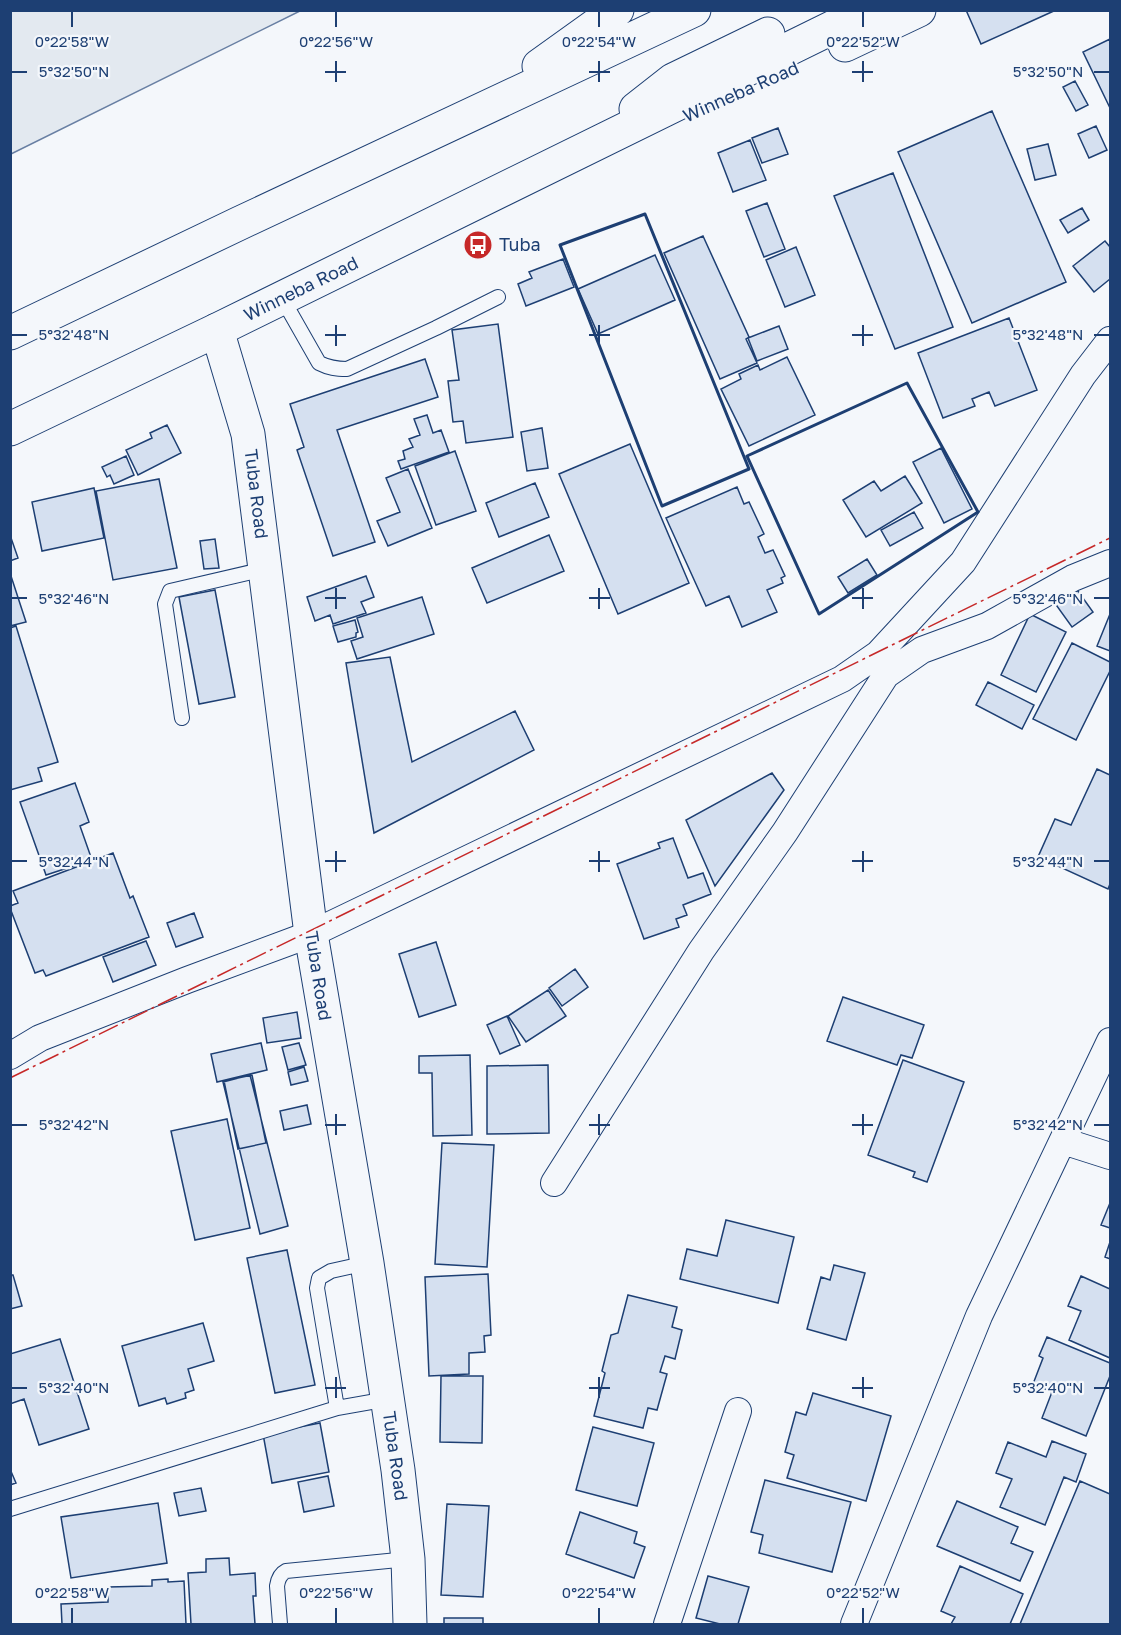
<svg xmlns="http://www.w3.org/2000/svg" width="1121" height="1635" font-family="'Golos Text',sans-serif">
  <style>
    .green { fill: #e3e9f0; stroke: #687fa3; stroke-width: 1.5 }
    .building { fill: #d5e0f0; stroke: #1d3f73; stroke-width: 1.5 }
    .lines { fill: none; stroke-linecap: round; stroke-linejoin: round }
    .lane-casing { stroke: #1d3f73; stroke-width: 16 }
    .street-casing { stroke: #1d3f73; stroke-width: 28 }
    .secondary-casing { stroke: #1d3f73; stroke-width: 35 }
    .highway-casing { stroke: #1d3f73; stroke-width: 35 }
    .lane { stroke: #f4f7fb; stroke-width: 14 }
    .street { stroke: #f4f7fb; stroke-width: 26 }
    .secondary { stroke: #f4f7fb; stroke-width: 33 }
    .highway { stroke: #f4f7fb; stroke-width: 33 }
    .wall { stroke: #1d3f73; stroke-width: 3 }
    .power { stroke: #c62828; stroke-width: 1.5; stroke-dasharray: 21 4.5 3 4.5; stroke-linecap: butt }
    .ticks { fill: none; stroke: #1d3f73; stroke-width: 2 }
    .labels { text-anchor: middle; stroke-width: 4.5; stroke-linejoin: round; paint-order: stroke }
    .street-label { font-size: 18px; fill: #1d3f73; stroke: #f4f7fb }
    .poi-label { font-size: 18px; fill: #1d3f73; stroke: #f4f7fb; text-anchor: start }
    .ticks-label { font-size: 15px; text-anchor: middle; fill: #1d3f73; stroke: #f4f7fb; stroke-width: 4.5; stroke-linejoin: round; paint-order: stroke }
  </style>
  <rect width="100%" height="100%" fill="#f4f7fb"/>
  <!-- green -->
  <path class="green" d="M11 10H300V11L11 154Z"/>
  <!-- building -->
  <path class="building" d="M966 10H1056L981 44Z
    M1110 39V108L1083 52Z
    M1075 81 1088 105 1076 111 1063 87Z
    M992 111 1066 282 972 323 898 152Z
    M1096 126 1107 150 1089 158 1078 134Z
    M778 128 788 154 762 163 752 138Z
    M750 140 766 180 733 192 718 153Z
    M1048 144 1056 175 1035 180 1027 149Z
    M893 173 953 327 895 349 834 196Z
    M767 203 785 249 764 257 746 211Z
    M1082 208 1089 220 1068 233 1060 220Z
    M703 236 749 337 746 339 757 363 720 379 664 253Z
    M1105 241 1110 247V279L1094 292 1073 266Z
    M796 247 815 295 785 307 766 260Z
    M655 255 675 300 598 334 578 289Z
    M563 259 574 287 526 306 518 284 532 278 529 272Z
    M1009 318 1037 390 995 406 989 392 972 399 975 406 943 418 918 353Z
    M498 324 513 437 466 443 463 421 453 422 448 381 459 380 452 330Z
    M779 326 788 349 757 361 748 338Z
    M787 357 815 415 749 446 721 389 741 379 739 374 758 365 760 370Z
    M425 359 438 397 337 430 375 542 333 556 297 450 304 447 290 404Z
    M427 415 433 433 441 430 449 452 401 469 398 461 405 459 403 451 413 447 409 439 420 435 414 419Z
    M167 425 181 453 138 475 126 450 152 438 150 433Z
    M542 428 548 468 527 471 521 432Z
    M630 444 689 583 618 614 559 474Z
    M941 448 972 509 944 523 913 462Z
    M455 451 476 511 436 525 415 466Z
    M126 456 134 475 114 484 110 475 107 477 102 467Z
    M408 469 432 528 388 546 377 521 400 512 386 478Z
    M905 476 922 503 866 537 843 500 874 481 881 491Z
    M159 479 177 568 113 580 96 491Z
    M535 483 549 517 499 537 486 503Z
    M737 487 744 504 749 502 764 534 758 537 765 553 773 550 785 576 781 578 783 583 767 590 777 612 742 627 729 596 706 606 666 518Z
    M94 488 104 538 42 551 32 502Z
    M914 512 923 528 890 546 881 530Z
    M10 535 18 558 10 561Z
    M549 535 564 571 487 603 472 568Z
    M215 539 219 568 204 569 200 541Z
    M867 559 877 575 848 593 838 577Z
    M10 573 26 622 10 626Z
    M366 576 374 597 361 602 366 613 333 624 330 615 315 621 307 597Z
    M1075 587 1093 612 1072 627 1054 602Z
    M215 590 235 697 199 704 179 597Z
    M422 597 434 634 357 659 351 641 363 637 357 618Z
    M1030 614 1066 632 1036 692 1001 675Z
    M1110 614V651L1097 646Z
    M355 620 358 632 356 633V637L338 642 333 626Z
    M16 626 58 762 38 768 42 781 10 790V628Z
    M1072 643 1110 662V671L1076 740 1033 719Z
    M390 657 412 762 515 711 534 750 374 833 346 663Z
    M988 682 1034 705 1022 729 976 705Z
    M1097 769 1110 775V884L1108 889 1038 857 1055 819 1071 825Z
    M772 773 784 790 715 886 686 820Z
    M75 783 89 822 80 826 92 860 46 875 20 802Z
    M673 838 688 878 703 873 711 894 683 905 687 915 676 919 679 927 644 939 617 864 660 848 658 843Z
    M113 853 130 898 133 896 149 937 46 976 43 970 35 973 10 908V906L18 903 13 891Z
    M194 913 203 937 176 947 167 923Z
    M146 941 156 965 113 982 103 957Z
    M436 942 456 1005 419 1017 399 954Z
    M575 969 588 987 562 1006 549 988Z
    M548 990 566 1016 526 1042 508 1016Z
    M843 997 924 1025 912 1058 901 1055 897 1065 827 1041Z
    M297 1012 301 1038 267 1043 263 1018Z
    M507 1016 520 1045 500 1054 487 1025Z
    M261 1043 267 1070 217 1082 211 1054Z
    M299 1043 306 1065 288 1070 282 1047Z
    M470 1055 472 1135 433 1136 432 1073H419V1056Z
    M903 1060 964 1082 927 1182 913 1177 915 1172 868 1155Z
    M548 1065 549 1133 487 1134V1066Z
    M304 1067 308 1081 291 1085 288 1072Z
    M250 1075 288 1226 260 1234 223 1082Z
    M252 1075 266 1143 238 1149 224 1081Z
    M307 1105 311 1124 284 1130 280 1111Z
    M227 1119 250 1228 195 1240 171 1131Z
    M442 1143 494 1145 487 1267 435 1264Z
    M1110 1203V1228L1101 1225Z
    M726 1220 794 1237 778 1303 680 1279 687 1249 717 1256Z
    M1110 1242V1259L1105 1257Z
    M287 1250 315 1385 275 1393 247 1258Z
    M834 1265 865 1273 846 1340 807 1329 821 1277 830 1280Z
    M488 1274 491 1335 484 1336 485 1352 469 1353V1374L429 1376 425 1277Z
    M10 1275H13L22 1306 10 1309Z
    M1081 1276 1110 1289V1358L1069 1340 1081 1311 1068 1306Z
    M628 1295 677 1307 672 1327 682 1330 675 1359 665 1356 660 1372 667 1374 657 1410 648 1408 643 1428 594 1416 605 1373 602 1371 611 1335 618 1333Z
    M203 1323 214 1361 188 1369 194 1390 185 1393 186 1398 167 1404 165 1398 139 1406 122 1346Z
    M1047 1337 1110 1363V1376L1086 1436 1042 1418 1052 1392 1033 1384 1043 1358 1039 1356Z
    M60 1339 89 1429 39 1445 24 1399 10 1404V1354Z
    M441 1376H483L482 1443 440 1442Z
    M813 1393 891 1416 866 1501 787 1478 794 1455 785 1452 796 1412 806 1415Z
    M320 1423 329 1472 272 1483 263 1434Z
    M593 1427 654 1443 637 1506 576 1490Z
    M1052 1441 1086 1454 1076 1482 1064 1477 1045 1525 1000 1507 1012 1479 996 1473 1008 1442 1046 1457Z
    M10 1469 16 1483 10 1485Z
    M328 1476 334 1506 304 1512 298 1482Z
    M765 1480 851 1502 832 1572 759 1553 763 1535 751 1532Z
    M1080 1481 1110 1494V1624H1020Z
    M201 1488 206 1511 179 1516 174 1493Z
    M957 1501 1018 1527 1011 1543 1033 1552 1020 1581 937 1546Z
    M158 1503 167 1563 71 1578 61 1517Z
    M447 1504 489 1506 483 1597 441 1595Z
    M580 1512 637 1532 634 1543 645 1547 634 1578 566 1554Z
    M229 1558 230 1575 255 1573 256 1596H253L255 1624H191L188 1573 206 1572V1559Z
    M960 1566 1023 1594 1010 1624H951L955 1617 941 1611Z
    M708 1576 749 1587 738 1624H720L696 1618Z
    M168 1579V1582L184 1581 186 1624H62L61 1604 108 1602V1587L152 1586V1580Z
    M444 1618H483V1624H444Z"/>
  <g class="lines">
    <!-- lane casing -->
    <g class="lane-casing">
      <path id="lane" d="M282 298 319 363C329 368 336 369 347 369L436 328 498 297
        M182 718 165 604 170 591 265 569
        M337 1408 317 1288 319 1278 331 1271 367 1263
        M10 1509 337 1408 388 1399
        M280 1624 277 1586C278 1579 280 1574 286 1571L408 1559"/>
    </g>
    <!-- street casing -->
    <g class="street-casing">
      <path id="street" d="M886 675 922 650 987 626 1073 578 1110 563
        M10 1056 40 1038 187 980 311 934 842 679 878 654 963 562 1083 375 1110 340
        M1063 1141 1110 1156
        M554 1183 701 951 785 832 886 675 878 654
        M667 1624 738 1411
        M854 1624 979 1316 1110 1041"/>
    </g>
    <!-- secondary casing -->
    <g class="secondary-casing">
      <path id="secondary" d="M217 330 248 434 311 934 367 1263 398 1470 408 1559 410 1624"/>
    </g>
    <!-- highway casing -->
    <g class="highway-casing">
      <path id="highway" d="M845 45 919 10
        M539 66 617 10
        M636 109 673 80 768 34
        M10 333 240 223 694 10
        M10 429 217 330 868 10"/>
    </g>
    <!-- lane -->
    <use href="#lane" class="lane"/>
    <!-- street -->
    <use href="#street" class="street"/>
    <!-- secondary -->
    <use href="#secondary" class="secondary"/>
    <!-- highway -->
    <use href="#highway" class="highway"/>
    <!-- wall -->
    <path class="wall" d="M645 214 749 469 662 506 560 245Z
      M907 383 978 512 819 614 747 456Z"/>
    <!-- power -->
    <path class="power" d="M10 1078 1110 538"/>
  </g>
  <!-- ticks -->
  <path class="ticks" d="M72 12V27M336 12V27M599 12V27M863 12V27M336 61V82M599 61V82M863 61V82M12 72H27M325 72H346M589 72H610M852 72H873M1094 72H1109M336 325V346M599 325V346M863 325V346M12 335H27M325 335H346M589 335H610M852 335H873M1094 335H1109M336 588V609M599 588V609M863 588V609M12 598H27M325 598H346M589 598H610M852 598H873M1094 598H1109M336 851V872M599 851V872M863 851V872M12 861H27M325 861H346M589 861H610M852 861H873M1094 861H1109M336 1114V1135M599 1114V1135M863 1114V1135M12 1125H27M325 1125H346M589 1125H610M852 1125H873M1094 1125H1109M336 1377V1398M599 1377V1398M863 1377V1398M12 1388H27M325 1388H346M589 1388H610M852 1388H873M1094 1388H1109M72 1608V1623M336 1608V1623M599 1608V1623M863 1608V1623"/>
  <!-- icons -->
  <defs>
    <g id="bus-disc" transform="scale(1.5)"><circle r="9.5" fill="#c62828" stroke="#f4f7fb"/><path d="M-5-6H5V4H4V6H2V4H-2V6H-4V4H-5ZM-3.5-4V0h7V-4ZM-3.5 1.2v1.5H-2V1.2ZM2 1.2v1.5H3.5V1.2Z" fill="#fff"/></g>
  </defs>
  <g fill-rule="evenodd">
    <use href="#bus-disc" x="478" y="245"/>
  </g>
  <g class="labels">
    <!-- street labels -->
    <g class="street-label">
      <text transform="translate(741 92) rotate(-24)" y="6">Winneba Road</text>
      <text transform="translate(301 289) rotate(-26)" y="6">Winneba Road</text>
      <text transform="translate(256 494) rotate(83)" y="6">Tuba Road</text>
      <text transform="translate(318 976) rotate(81)" y="6">Tuba Road</text>
      <text transform="translate(395 1456) rotate(82)" y="6">Tuba Road</text>
    </g>
    <!-- poi labels -->
    <g class="poi-label">
      <text x="499" y="251">Tuba</text>
    </g>
  </g>
  <g class="ticks-label">
    <text x="72" y="47">0°22'58"W</text>
    <text x="336" y="47">0°22'56"W</text>
    <text x="599" y="47">0°22'54"W</text>
    <text x="863" y="47">0°22'52"W</text>
    <text x="74" y="77">5°32'50"N</text>
    <text x="1048" y="77">5°32'50"N</text>
    <text x="74" y="340">5°32'48"N</text>
    <text x="1048" y="340">5°32'48"N</text>
    <text x="74" y="604">5°32'46"N</text>
    <text x="1048" y="604">5°32'46"N</text>
    <text x="74" y="867">5°32'44"N</text>
    <text x="1048" y="867">5°32'44"N</text>
    <text x="74" y="1130">5°32'42"N</text>
    <text x="1048" y="1130">5°32'42"N</text>
    <text x="74" y="1393">5°32'40"N</text>
    <text x="1048" y="1393">5°32'40"N</text>
    <text x="72" y="1598">0°22'58"W</text>
    <text x="336" y="1598">0°22'56"W</text>
    <text x="599" y="1598">0°22'54"W</text>
    <text x="863" y="1598">0°22'52"W</text>
  </g>
  <!-- border -->
  <rect width="1121" height="1635" fill="none" stroke="#1d3f73" stroke-width="24"/>
</svg>
